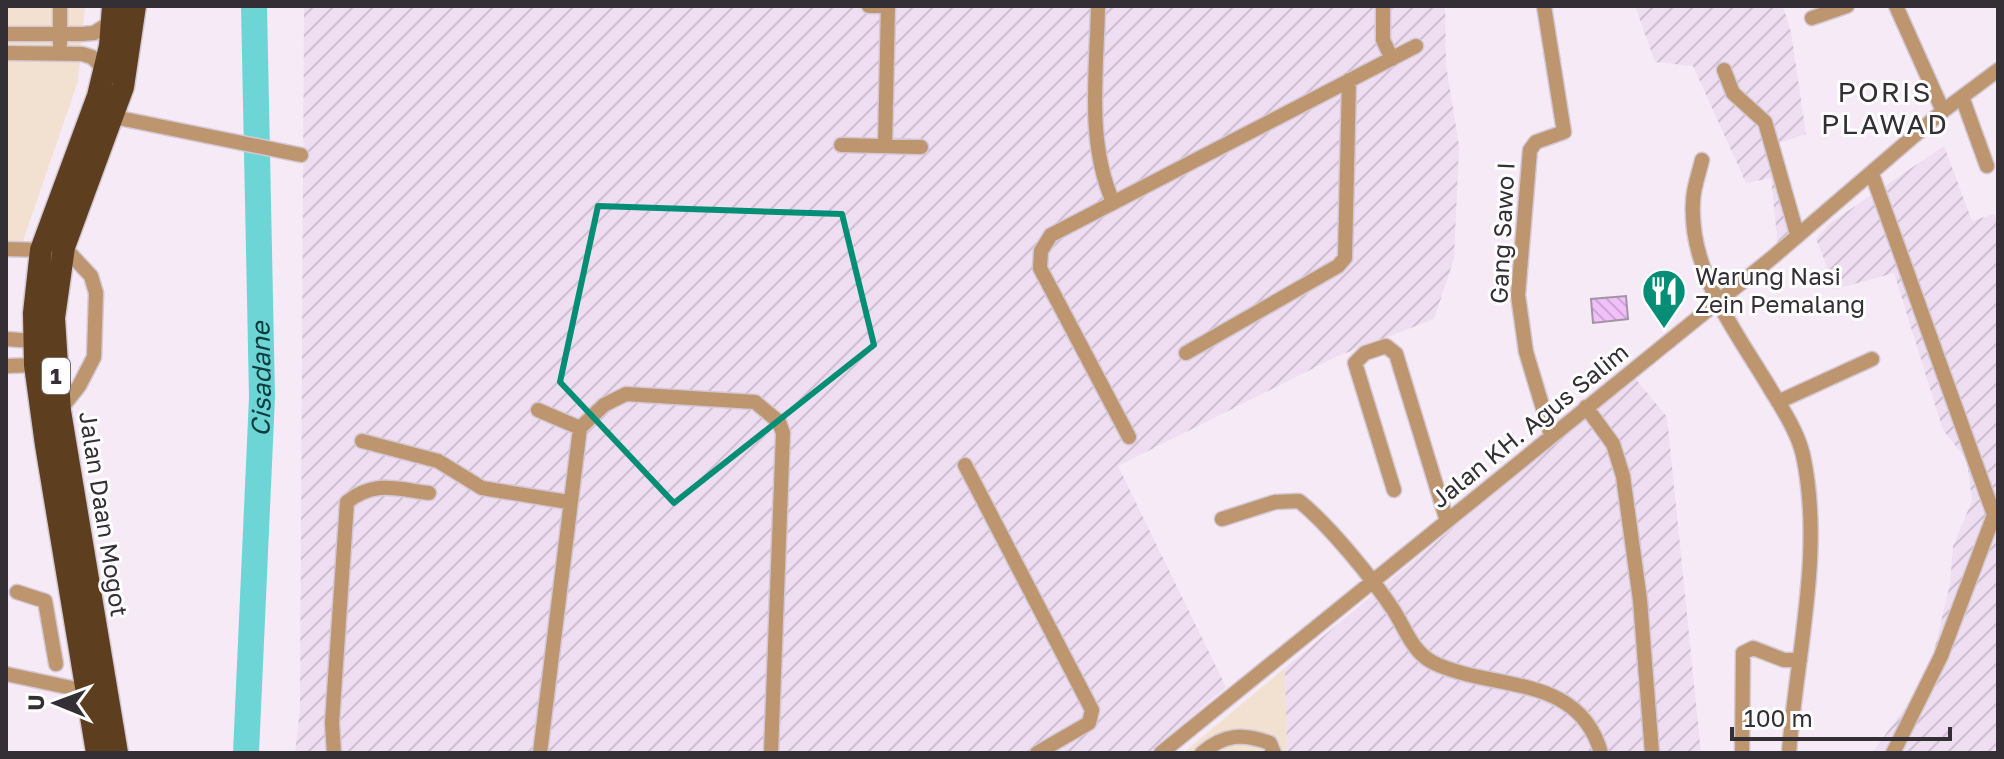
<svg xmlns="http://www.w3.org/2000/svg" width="2004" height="759" font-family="'Golos Text',sans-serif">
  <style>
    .commercial { fill: #f2e1d0 }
    .industrial { fill: url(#industrial-furrows) }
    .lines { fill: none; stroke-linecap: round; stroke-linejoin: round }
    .river { stroke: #6ed5d7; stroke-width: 26 }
    .building { fill: url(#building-back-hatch); stroke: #a095a2; stroke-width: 2 }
    .minor-casing { stroke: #d3c8d4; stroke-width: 17 }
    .highway-casing { stroke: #d3c8d4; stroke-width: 25 }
    .minor { stroke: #bd966f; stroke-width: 14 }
    .highway { stroke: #5d3f1f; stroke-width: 22 }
    .marked { fill: none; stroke: #048e75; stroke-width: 6; stroke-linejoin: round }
    .labels { text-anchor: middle; stroke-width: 6; stroke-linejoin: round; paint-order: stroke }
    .shield { fill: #fff; stroke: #706d71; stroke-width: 2 }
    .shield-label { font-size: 22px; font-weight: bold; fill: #332f34 }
    .street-label { font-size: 24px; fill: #332f34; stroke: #fff }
    .poi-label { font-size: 24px; fill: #332f34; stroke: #fff; text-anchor: start }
    .water-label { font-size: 26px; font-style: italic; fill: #0b3d3e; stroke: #fff }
    .quarter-label { font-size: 28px; letter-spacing: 2px; fill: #332f34; stroke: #fff }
  </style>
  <defs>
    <pattern id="industrial-furrows" width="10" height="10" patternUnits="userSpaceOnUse" patternTransform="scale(2)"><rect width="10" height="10" fill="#efdef2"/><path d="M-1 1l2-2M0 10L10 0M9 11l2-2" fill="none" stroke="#cdbfd0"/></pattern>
    <pattern id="building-back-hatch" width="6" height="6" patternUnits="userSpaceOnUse" patternTransform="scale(2)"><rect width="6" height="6" fill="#f1bffa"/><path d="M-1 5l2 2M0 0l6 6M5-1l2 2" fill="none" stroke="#cfa4d7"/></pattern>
  </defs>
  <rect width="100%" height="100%" fill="#f6eaf7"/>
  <!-- commercial -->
  <path class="commercial" d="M6 6H85L78 81 20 250 6 251Z
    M1285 668 1287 753H1183Z"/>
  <!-- industrial -->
  <path class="industrial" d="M304 6H1445L1446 65 1459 146 1454 259 1434 319 1338 356 1118 466 1226 687 1150 753H295L300 710Z
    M1635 6H1783L1791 32 1806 134 1779 143 1796 231 1778 247 1771 178 1746 183 1693 66 1655 62Z
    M1944 146 1972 221 1994 214 1998 223V753H1872L1928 676 1950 584 1953 546 1972 501 1967 460 1943 430 1894 273 1836 289 1816 239 1830 223Z
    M1634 377 1667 417 1701 753H1287L1285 668Z"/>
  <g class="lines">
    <!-- river -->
    <path class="river" id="s1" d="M246 753 262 397 254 6"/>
  </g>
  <!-- building -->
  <path class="building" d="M1626 296 1628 319 1593 323 1591 299Z"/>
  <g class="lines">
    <!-- minor casing -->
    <g class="minor-casing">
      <path id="minor" d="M869 6H888
        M1098 6C1097 71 1086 141 1113 202
        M1383 6V40L1392 59
        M1544 6 1564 132 1536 142 1530 150 1518 295 1526 352 1551 435
        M1896 6 1943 111
        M1812 18 1847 6
        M6 34H82L94 33 113 21
        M60 44V6
        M6 53 82 54 92 57 105 70
        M1724 70 1733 93 1765 122 1797 234
        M1962 97 1987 166
        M114 117 301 155
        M841 145 921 147
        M885 146 888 6
        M1702 160C1699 174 1693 188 1693 202 1689 270 1734 329 1768 385 1781 407 1797 430 1803 455 1824 553 1796 656 1789 753
        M1872 174 1994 515 1941 656 1893 753
        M6 249 41 250
        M6 339 34 341
        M1186 353 1338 266 1345 258 1349 80
        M6 366 35 365
        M1778 402 1872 359
        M1586 407 1613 444 1623 476 1640 600 1652 753
        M60 410 79 386 94 357 96 293 91 276 64 247
        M538 410 580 428
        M1129 437 1040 268 1041 251 1051 235 1416 46
        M362 441 438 461 482 488 568 502
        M965 465 1092 710 1089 723 1037 753
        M1394 490 1355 363 1365 353 1386 346 1396 354 1447 521
        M1222 519 1275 502 1299 501C1329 525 1373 579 1394 611 1406 630 1413 653 1434 663 1493 691 1579 673 1601 753
        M17 592 45 601 56 664
        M6 674 86 691
        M334 753 332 723 347 502C375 480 396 489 429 493
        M540 753 580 428 604 405 626 394 755 402 779 422 783 433 771 753
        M1161 753 1773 257 1943 111 1998 70
        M1202 753C1224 734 1243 733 1270 743L1274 753
        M1742 753 1743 653 1753 648 1784 660H1800"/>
    </g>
    <!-- highway casing -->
    <g class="highway-casing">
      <path id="highway" d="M97 753 46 445 35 365 34 313 41 250 98 96 110 46 113 6
        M117 753 60 411 54 318 64 247 123 87 135 6"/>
    </g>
    <!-- minor -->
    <use href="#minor" class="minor"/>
    <!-- highway -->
    <use href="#highway" class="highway"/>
  </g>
  <!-- marked area -->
  <path class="marked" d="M598 206 842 214 874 345 674 503 560 382Z"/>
  <!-- icons -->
  <defs>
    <g id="restaurant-pin" transform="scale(2.3)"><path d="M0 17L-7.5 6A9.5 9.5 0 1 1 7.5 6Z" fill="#048e75" stroke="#fff"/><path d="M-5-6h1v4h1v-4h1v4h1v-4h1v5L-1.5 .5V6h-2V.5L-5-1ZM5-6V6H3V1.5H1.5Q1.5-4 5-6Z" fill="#fff"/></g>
  </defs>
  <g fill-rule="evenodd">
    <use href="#restaurant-pin" x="1664" y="291"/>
  </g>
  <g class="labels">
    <!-- shield labels -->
    <rect class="shield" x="42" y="358" width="28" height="36" rx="6"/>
    <g class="shield-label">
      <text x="56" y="384">1</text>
    </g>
    <!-- street labels -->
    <g class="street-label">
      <text transform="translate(1503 233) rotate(-87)" y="8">Gang Sawo I</text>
      <text transform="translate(1530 426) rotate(-39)" y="8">Jalan KH. Agus Salim</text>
      <text transform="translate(103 514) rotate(81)" y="8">Jalan Daan Mogot</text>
    </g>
    <!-- poi labels -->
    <g class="poi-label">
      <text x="1695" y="285">Warung Nasi<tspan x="1695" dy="28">Zein Pemalang</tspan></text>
    </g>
    <!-- water labels -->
    <g class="water-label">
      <text dy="9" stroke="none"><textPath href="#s1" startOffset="374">Cisadane</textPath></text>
    </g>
    <!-- quarter labels -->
    <g class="quarter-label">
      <text x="1885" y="102">PORIS<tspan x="1885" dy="32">PLAWAD</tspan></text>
    </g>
  </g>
  <!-- border -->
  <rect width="2004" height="759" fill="none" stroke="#332f34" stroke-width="16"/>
  <!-- north arrow -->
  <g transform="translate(56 703) rotate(271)" stroke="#ffffff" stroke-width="6" paint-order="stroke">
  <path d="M0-6L14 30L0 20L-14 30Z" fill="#332f34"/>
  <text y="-12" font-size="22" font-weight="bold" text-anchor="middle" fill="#332f34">U</text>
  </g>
  <!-- scale -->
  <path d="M1732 727v12h218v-12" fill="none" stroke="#332f34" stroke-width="4"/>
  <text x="1744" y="727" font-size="24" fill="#332f34" stroke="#ffffff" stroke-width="6" paint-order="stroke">100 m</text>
</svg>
